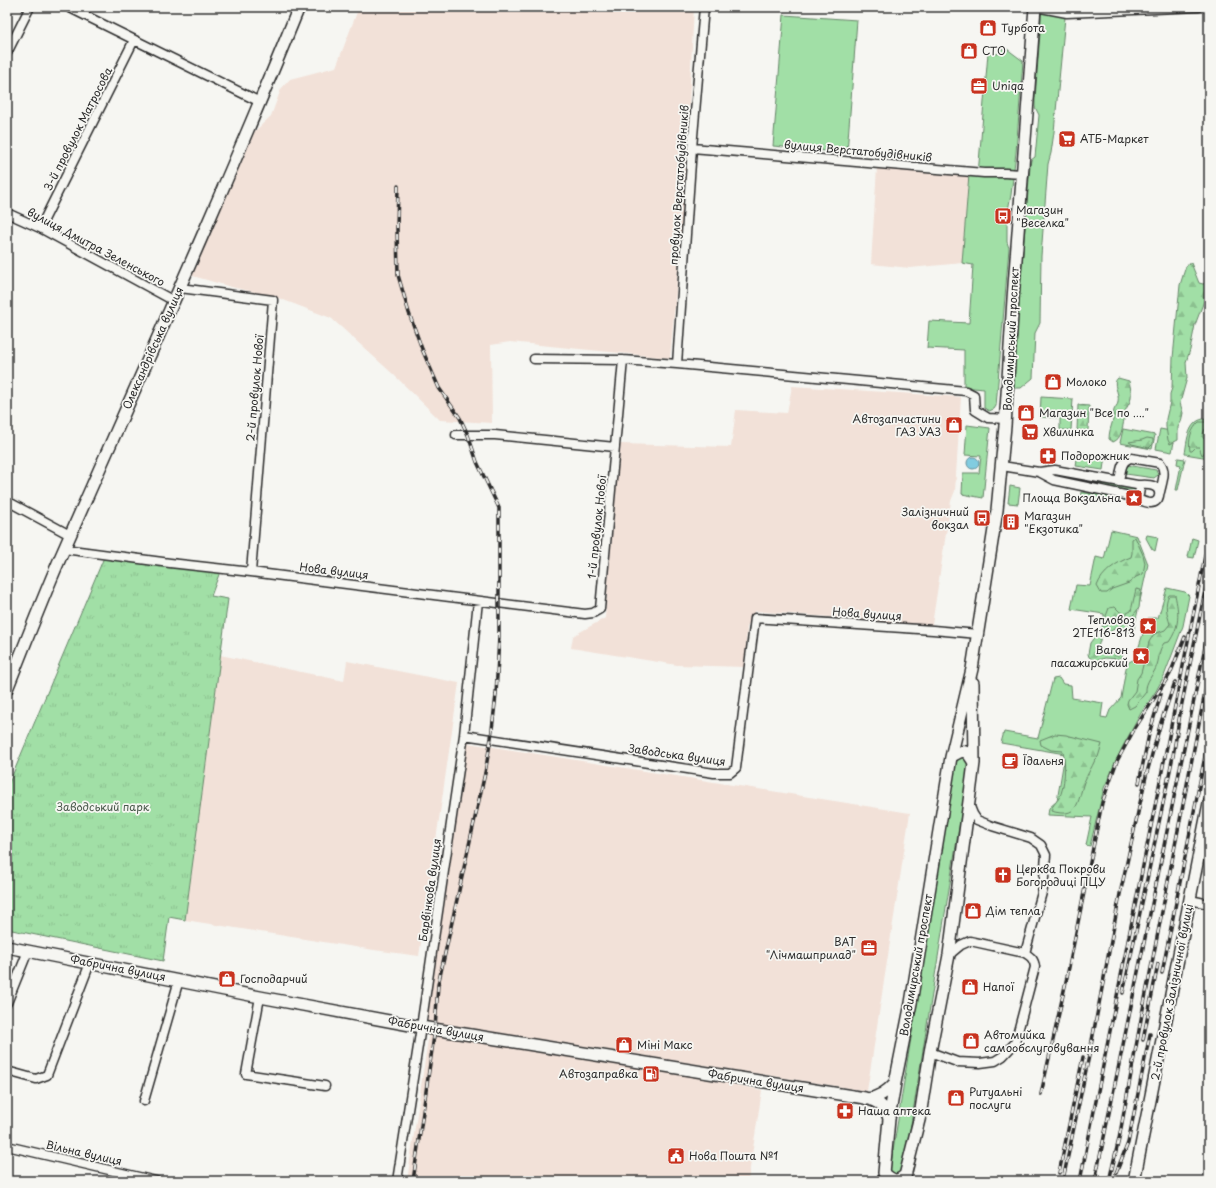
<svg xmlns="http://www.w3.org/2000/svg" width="1216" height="1188" font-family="'Playpen Sans',sans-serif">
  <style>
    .built { fill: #f2e1d8 }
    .grass { fill: #a1dfa6; stroke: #668568 }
    .forest { fill: url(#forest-firs); stroke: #668568 }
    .park { fill: url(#park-tufts); stroke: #668568 }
    .water { fill: #81cce0; stroke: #5f8c98 }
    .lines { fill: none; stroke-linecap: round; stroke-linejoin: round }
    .street-casing { stroke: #2b2b2b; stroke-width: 11 }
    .secondary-casing { stroke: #2b2b2b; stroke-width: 14 }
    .street { stroke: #f6f6f2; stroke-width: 8 }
    .secondary { stroke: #f6f6f2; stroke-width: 11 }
    .rail-casing { stroke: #2b2b2b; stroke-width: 3.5 }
    .rail { stroke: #f6f6f2; stroke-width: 2; stroke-dasharray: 6; stroke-linecap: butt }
    .labels { text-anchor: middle; stroke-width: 3.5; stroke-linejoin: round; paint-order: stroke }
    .poi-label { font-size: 11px; fill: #2b2b2b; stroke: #f6f6f2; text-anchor: start }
    .street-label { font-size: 11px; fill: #2b2b2b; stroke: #f6f6f2 }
    .park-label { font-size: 11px; fill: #48584a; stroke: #f6f6f2 }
  </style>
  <defs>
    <pattern id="forest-firs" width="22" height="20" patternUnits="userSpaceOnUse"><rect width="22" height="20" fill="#a1dfa6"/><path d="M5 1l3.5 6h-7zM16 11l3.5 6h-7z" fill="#8bc08f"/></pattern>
    <pattern id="park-tufts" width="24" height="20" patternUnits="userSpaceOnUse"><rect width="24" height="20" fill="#a1dfa6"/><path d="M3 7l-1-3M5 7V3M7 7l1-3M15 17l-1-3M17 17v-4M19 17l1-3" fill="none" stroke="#8bc08f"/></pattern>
  </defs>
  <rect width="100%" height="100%" fill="#f6f6f2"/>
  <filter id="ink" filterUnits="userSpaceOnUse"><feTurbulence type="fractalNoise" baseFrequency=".025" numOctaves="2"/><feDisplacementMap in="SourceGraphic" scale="8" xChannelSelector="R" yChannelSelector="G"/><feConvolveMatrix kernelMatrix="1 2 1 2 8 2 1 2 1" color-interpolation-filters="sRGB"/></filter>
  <g filter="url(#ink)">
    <!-- built -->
    <path class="built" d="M359 7H694L684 203 670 358 510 342 491 345 492 423 440 420 394 375 331 318 273 296 231 287 186 274 253 133 271 116 281 89 290 79 336 67Z
      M877 167 969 174 962 263 910 268 871 264Z
      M792 386 961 397 955 491 951 501 932 625 755 611 747 627 745 667 677 665 571 648 573 636 605 618 620 444 731 447 736 410 787 413Z
      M220 655 344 681 347 661 459 683 419 956 374 950 185 920Z
      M468 743 910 813 867 1091 425 1021Z
      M430 1026 762 1090 748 1181H407Z"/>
    <!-- grass -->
    <path class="grass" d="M1042 7H1066L1054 132 1051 153 1048 164 1041 256 1040 323 1035 333 1033 378 1021 388H1015L1012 386 1030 167 1031 160 1035 157 1039 115 1035 107V99Z
      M784 15 857 20 847 153 773 146Z
      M1000 49H1007L1023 61 1016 152 1011 195 1007 215V242L1009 248 996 406 994 409 989 411 984 408V389L964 387V350L927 348 929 321 969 323 973 265 962 263 969 174 978 175 988 53 998 54Z
      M1041 397 1073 399 1071 430H1060V418L1040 417Z
      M1203 419 1209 420V458L1185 454C1187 441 1188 422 1203 419Z
      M967 425 990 428 983 498 962 494 963 473H979L981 456 965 455Z
      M1123 429 1155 435 1152 449 1120 443Z
      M1160 429 1176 432 1172 452 1156 449Z
      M1078 452 1105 456 1103 470 1076 466Z
      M1178 458 1185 459 1178 490H1176L1181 465 1177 464Z
      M1127 465 1156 470 1158 475 1154 478 1126 474Z
      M1055 473 1131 488 1134 490 1135 492 1133 493 1054 477Z
      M1010 486 1020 488 1018 504 1008 503Z
      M1081 492 1115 498 1114 503 1104 501 1103 503 1080 499Z
      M1111 530 1137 536 1148 564 1133 633 1104 627V614L1071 609 1076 585 1090 586 1096 557 1104 559Z
      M1147 535 1158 537 1155 551 1152 549 1146 538Z
      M1192 538 1198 540 1194 558 1188 557Z
      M1167 588 1185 592 1189 596 1183 626 1164 676 1156 691 1141 713 1122 748 1104 788 1090 846 1086 845 1092 817 1048 815 1049 808 1057 801 1065 754 1001 743 1004 732 1038 738 1053 679 1059 678 1063 684 1071 685 1072 698 1103 703 1101 717 1107 718 1110 710 1121 698 1126 668 1129 662 1135 659 1148 618H1158Z
      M960 757H965L969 765 903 1174 899 1177 891 1173 890 1170 955 761Z"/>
    <!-- forest -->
    <path class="forest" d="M1191 263 1199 283 1203 284 1207 283V293L1195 325 1190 350 1186 362 1187 378 1180 403 1183 413 1181 422 1178 427V440L1170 444 1168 440 1166 427V419L1170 402V394L1172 388 1173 358 1180 285 1186 266Z
      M1118 378 1129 381C1130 386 1132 393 1131 397 1131 401 1128 405 1126 409 1123 418 1124 439 1113 442L1109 439C1109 432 1111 427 1113 420 1113 417 1113 414 1114 410 1115 407 1118 405 1118 402 1120 392 1111 384 1118 378Z
      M1078 405 1089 406 1088 431 1077 430Z
      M1199 422H1209V429H1205L1203 434V438L1207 440 1208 446 1205 453 1202 455 1199 447H1196L1192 451H1190C1188 440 1191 429 1199 422Z
      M1147 438 1153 439V444L1149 448 1132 444 1129 442 1142 440Z
      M1135 537 1143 555 1145 563 1143 574 1136 577 1129 583 1112 589 1107 593H1101L1097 586C1102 572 1117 562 1131 557L1132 553V539Z
      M1136 589 1141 590 1139 608 1129 620 1101 637 1098 647 1101 652C1108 654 1114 651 1123 654L1122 657 1118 659 1105 658 1095 661 1089 657 1088 654 1090 643 1102 627 1109 608 1115 607 1120 612 1125 614 1131 611Z
      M1169 595H1175C1179 613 1180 626 1169 642L1164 643C1158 651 1160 656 1157 665 1154 675 1145 681 1146 692L1135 706 1129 709 1127 704 1128 700 1135 691 1137 679 1141 673 1149 642 1154 634 1165 630 1170 624C1167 614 1164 604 1169 595Z
      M1055 734 1066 735 1102 744 1098 757 1095 760C1092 767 1087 775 1084 782 1077 803 1079 819 1051 811 1052 805 1056 803 1059 798 1065 788 1066 762 1063 751L1051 750 1041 745 1040 740Z"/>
    <!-- park -->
    <path class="park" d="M105 555 221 569 211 596 228 599 185 920 169 917 163 961 7 929V788Z"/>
    <!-- water -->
    <path class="water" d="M967 463a6 6 0 1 1 12 0a6 6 0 1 1-12 0Z"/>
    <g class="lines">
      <!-- street casing -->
      <g class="street-casing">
        <path id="street" d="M68 7 260 102
          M1036 7 1067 13 1199 7
          M7 53 30 7
          M692 148 984 173H1005L1022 174
          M7 213 40 228 174 301
          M40 228 134 40
          M180 288 273 300 251 572
          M534 359 623 360 677 364 966 391 974 395 975 410 988 418 1006 419
          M677 364 692 148 704 7
          M456 435H495L615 447
          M1002 466 1039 472 1055 470 1137 485 1140 488 1139 495 1134 497 1054 480 1039 472
          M1119 482C1121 472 1120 461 1131 458L1160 463C1167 471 1162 482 1160 492
          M1134 497C1139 499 1144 503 1150 503 1160 504 1163 489 1153 486 1149 484 1142 485 1137 485
          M7 501 70 535
          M64 549 170 563 251 572 585 614 593 613 600 609 623 360
          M464 735 714 773H730L736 768 755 618 933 630 978 634
          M969 804 973 814 977 820 992 826 1031 838 1041 845 1046 855 1043 889 1025 953
          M1190 900 1209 904
          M260 997 246 1074 325 1086
          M7 1003 28 951
          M930 1052 957 1062 980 1063 995 1061 1003 1056 1015 1043 1035 967C1034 959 1031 957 1025 953L970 941 961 945 949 955
          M7 1071 36 1079 47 1075 90 963
          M144 1101 179 980
          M7 1146 156 1181
          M397 1181 421 1027 464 735 478 601"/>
      </g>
      <!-- secondary casing -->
      <g class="secondary-casing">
        <path id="secondary" d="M973 683 974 762
          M7 689C26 642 44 594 65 547 144 368 225 189 299 7
          M7 947 260 997 421 1027 865 1098C877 1101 886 1106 889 1119
          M867 1099C879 1098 887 1092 895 1083
          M906 1174C898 1183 892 1181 884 1173L889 1119 895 1083 911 1003 951 757 972 669 997 510 1005 426 1013 299 1035 7
          M904 1180 920 1116 930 1052 949 955 974 763C967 750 964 748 951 757
          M1134 1181 1209 803"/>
      </g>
      <!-- street -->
      <use href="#street" class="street"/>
      <!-- secondary -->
      <use href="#secondary" class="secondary"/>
      <!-- rail casing -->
      <g class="rail-casing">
        <path id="rail" d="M398 186 397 228 398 275 409 313 422 349 439 388 460 418 468 435 477 462 499 508V636L496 695 491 738 485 773 438 985 435 1029 413 1181
          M1139 783 1149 734 1161 694
          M1162 973 1209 736
          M1123 993 1173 756 1181 708 1209 571
          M1143 1040 1158 964
          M1041 1094 1067 977 1102 803 1117 761 1135 728 1170 674 1185 637
          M1059 1173 1083 1057
          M1116 1173 1128 1143 1150 1034
          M1064 1175 1090 1051 1120 894 1146 776 1161 722 1175 682
          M1080 1181 1209 536
          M1095 1181 1209 627
          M1109 1181 1119 1139 1142 1014 1209 672"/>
      </g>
      <!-- rail -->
      <use href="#rail" class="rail"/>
    </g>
  </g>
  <!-- icons -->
  <defs>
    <g id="shop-square" transform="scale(0.9)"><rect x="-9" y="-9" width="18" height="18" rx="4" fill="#c8321e" stroke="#f6f6f2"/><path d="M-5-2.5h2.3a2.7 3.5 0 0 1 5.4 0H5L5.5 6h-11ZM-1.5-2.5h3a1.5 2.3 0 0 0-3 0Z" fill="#fff"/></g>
    <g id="office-square" transform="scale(0.9)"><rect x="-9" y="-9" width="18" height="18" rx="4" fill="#c8321e" stroke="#f6f6f2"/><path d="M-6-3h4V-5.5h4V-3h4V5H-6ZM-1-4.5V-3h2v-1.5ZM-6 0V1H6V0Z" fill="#fff"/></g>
    <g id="supermarket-square" transform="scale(0.9)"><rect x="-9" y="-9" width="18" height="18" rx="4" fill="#c8321e" stroke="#f6f6f2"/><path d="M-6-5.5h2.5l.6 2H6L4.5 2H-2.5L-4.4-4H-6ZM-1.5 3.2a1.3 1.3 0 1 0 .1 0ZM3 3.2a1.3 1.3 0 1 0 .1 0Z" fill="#fff"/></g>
    <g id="bus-square" transform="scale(0.9)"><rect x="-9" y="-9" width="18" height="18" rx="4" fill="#c8321e" stroke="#f6f6f2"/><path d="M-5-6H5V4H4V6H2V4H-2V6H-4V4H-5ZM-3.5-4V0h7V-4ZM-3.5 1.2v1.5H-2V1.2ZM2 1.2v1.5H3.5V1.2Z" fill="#fff"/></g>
    <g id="pharmacy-square" transform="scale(0.9)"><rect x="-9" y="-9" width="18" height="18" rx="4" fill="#c8321e" stroke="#f6f6f2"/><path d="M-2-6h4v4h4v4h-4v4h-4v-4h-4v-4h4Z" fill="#fff"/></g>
    <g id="sight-square" transform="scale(0.9)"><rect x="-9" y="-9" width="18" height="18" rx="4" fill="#c8321e" stroke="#f6f6f2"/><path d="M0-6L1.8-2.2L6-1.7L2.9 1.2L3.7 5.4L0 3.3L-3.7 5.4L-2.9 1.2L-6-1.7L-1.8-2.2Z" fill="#fff"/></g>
    <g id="building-square" transform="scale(0.9)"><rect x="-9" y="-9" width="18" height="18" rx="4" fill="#c8321e" stroke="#f6f6f2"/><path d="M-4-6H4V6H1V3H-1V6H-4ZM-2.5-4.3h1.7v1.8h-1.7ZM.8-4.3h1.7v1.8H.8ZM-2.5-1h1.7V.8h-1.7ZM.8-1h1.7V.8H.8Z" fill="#fff"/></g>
    <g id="cafe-square" transform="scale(0.9)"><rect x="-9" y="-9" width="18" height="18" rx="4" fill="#c8321e" stroke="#f6f6f2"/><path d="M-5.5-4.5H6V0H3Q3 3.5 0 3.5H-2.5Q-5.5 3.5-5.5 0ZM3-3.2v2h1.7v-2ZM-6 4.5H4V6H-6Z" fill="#fff"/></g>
    <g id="church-square" transform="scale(0.9)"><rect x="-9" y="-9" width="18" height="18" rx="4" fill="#c8321e" stroke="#f6f6f2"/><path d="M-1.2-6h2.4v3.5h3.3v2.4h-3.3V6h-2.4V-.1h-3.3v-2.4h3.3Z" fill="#fff"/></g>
    <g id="fuel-square" transform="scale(0.9)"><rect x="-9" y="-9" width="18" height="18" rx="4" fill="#c8321e" stroke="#f6f6f2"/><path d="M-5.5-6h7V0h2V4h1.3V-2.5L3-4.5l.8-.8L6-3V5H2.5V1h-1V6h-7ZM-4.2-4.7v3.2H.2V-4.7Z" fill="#fff"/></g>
    <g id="civic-square" transform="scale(0.9)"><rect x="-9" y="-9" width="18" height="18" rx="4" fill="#c8321e" stroke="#f6f6f2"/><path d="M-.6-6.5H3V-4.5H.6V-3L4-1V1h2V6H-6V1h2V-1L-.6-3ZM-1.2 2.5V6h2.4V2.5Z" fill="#fff"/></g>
  </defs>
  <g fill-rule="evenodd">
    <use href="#shop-square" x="988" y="28"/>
    <use href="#shop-square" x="969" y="51"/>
    <use href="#office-square" x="979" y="86"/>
    <use href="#supermarket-square" x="1067" y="139"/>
    <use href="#bus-square" x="1003" y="216"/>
    <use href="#shop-square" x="1053" y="382"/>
    <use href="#shop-square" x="1026" y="413"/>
    <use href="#shop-square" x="954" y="425"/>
    <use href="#supermarket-square" x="1030" y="432"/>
    <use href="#pharmacy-square" x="1048" y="456"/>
    <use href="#sight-square" x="1134" y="498"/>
    <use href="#bus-square" x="982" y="518"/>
    <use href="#building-square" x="1011" y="522"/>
    <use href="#sight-square" x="1148" y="626"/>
    <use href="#sight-square" x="1141" y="656"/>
    <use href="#cafe-square" x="1010" y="761"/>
    <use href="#church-square" x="1003" y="875"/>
    <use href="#shop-square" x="973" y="911"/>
    <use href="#office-square" x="869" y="948"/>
    <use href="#shop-square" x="227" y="979"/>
    <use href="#shop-square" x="970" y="987"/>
    <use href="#shop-square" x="971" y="1041"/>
    <use href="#shop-square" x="624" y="1045"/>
    <use href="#fuel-square" x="651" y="1074"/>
    <use href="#shop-square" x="956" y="1098"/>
    <use href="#pharmacy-square" x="845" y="1111"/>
    <use href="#civic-square" x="676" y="1156"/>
  </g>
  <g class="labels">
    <!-- poi labels -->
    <g class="poi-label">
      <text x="1001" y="32">Турбота</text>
      <text x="982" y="55">СТО</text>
      <text x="992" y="90">Uniqa</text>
      <text x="1080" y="143">АТБ-Маркет</text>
      <text x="1016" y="214">Магазин<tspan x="1016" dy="13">"Веселка"</tspan></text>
      <text x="1066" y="386">Молоко</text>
      <text x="1039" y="417">Магазин "Все по ...."</text>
      <text x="941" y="423" text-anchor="end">Автозапчастини<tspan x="941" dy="13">ГАЗ УАЗ</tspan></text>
      <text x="1043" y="436">Хвилинка</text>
      <text x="1061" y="460">Подорожник</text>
      <text x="1121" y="502" text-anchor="end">Площа Вокзальна</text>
      <text x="969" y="516" text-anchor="end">Залізничний<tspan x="969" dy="13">вокзал</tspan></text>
      <text x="1024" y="520">Магазин<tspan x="1024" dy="13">"Екзотика"</tspan></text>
      <text x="1135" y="624" text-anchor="end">Тепловоз<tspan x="1135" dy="13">2ТЕ116-813</tspan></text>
      <text x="1128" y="654" text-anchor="end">Вагон<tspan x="1128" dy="13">пасажирський</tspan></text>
      <text x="1023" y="765">Їдальня</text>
      <text x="1016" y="873">Церква Покрови<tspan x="1016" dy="13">Богородиці ПЦУ</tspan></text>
      <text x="986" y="915">Дім тепла</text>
      <text x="856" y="946" text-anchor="end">ВАТ<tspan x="856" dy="13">"Лічмашприлад"</tspan></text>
      <text x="240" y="983">Господарчий</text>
      <text x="983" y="991">Напої</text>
      <text x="984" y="1039">Автомийка<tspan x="984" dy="13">самообслуговування</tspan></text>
      <text x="637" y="1049">Міні Макс</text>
      <text x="638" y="1078" text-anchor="end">Автозаправка</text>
      <text x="969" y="1096">Ритуальні<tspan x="969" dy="13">послуги</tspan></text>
      <text x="858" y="1115">Наша аптека</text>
      <text x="689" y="1160">Нова Пошта №1</text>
    </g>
    <!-- street labels -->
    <g class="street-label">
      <text transform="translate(78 129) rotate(-63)" y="4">3-й провулок Матросова</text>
      <text transform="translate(858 151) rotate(5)" y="4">вулиця Верстатобудівників</text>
      <text transform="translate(679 185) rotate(-86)" y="4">провулок Верстатобудівників</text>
      <text transform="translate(96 247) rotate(28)" y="4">вулиця Дмитра Зеленського</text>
      <text transform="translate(1011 339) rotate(-87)" y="4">Володимирський проспект</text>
      <text transform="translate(153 348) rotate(-66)" y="4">Олександрівська вулиця</text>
      <text transform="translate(255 388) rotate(-85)" y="4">2-й провулок Нової</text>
      <text transform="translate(597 527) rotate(-84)" y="4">1-й провулок Нової</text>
      <text transform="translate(334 571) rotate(7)" y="4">Нова вулиця</text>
      <text transform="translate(867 614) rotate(4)" y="4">Нова вулиця</text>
      <text transform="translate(677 755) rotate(8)" y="4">Заводська вулиця</text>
      <text transform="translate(430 890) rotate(-82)" y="4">Барвінкова вулиця</text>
      <text transform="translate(916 965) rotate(-80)" y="4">Володимирський проспект</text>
      <text transform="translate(118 968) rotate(11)" y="4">Фабрична вулиця</text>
      <text transform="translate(1172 992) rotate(-79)" y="4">2-й провулок Залізничної вулиці</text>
      <text transform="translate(436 1029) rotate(10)" y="4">Фабрична вулиця</text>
      <text transform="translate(756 1081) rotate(9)" y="4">Фабрична вулиця</text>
      <text transform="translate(84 1153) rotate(13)" y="4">Вільна вулиця</text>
    </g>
    <!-- park labels -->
    <g class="park-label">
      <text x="103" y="811">Заводський парк</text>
    </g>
  </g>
  <!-- margin -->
  <rect width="1216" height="1188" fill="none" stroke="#f6f6f2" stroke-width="24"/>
  <rect x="12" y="12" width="1192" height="1164" fill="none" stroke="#2b2b2b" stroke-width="1.5" filter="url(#ink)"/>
</svg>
